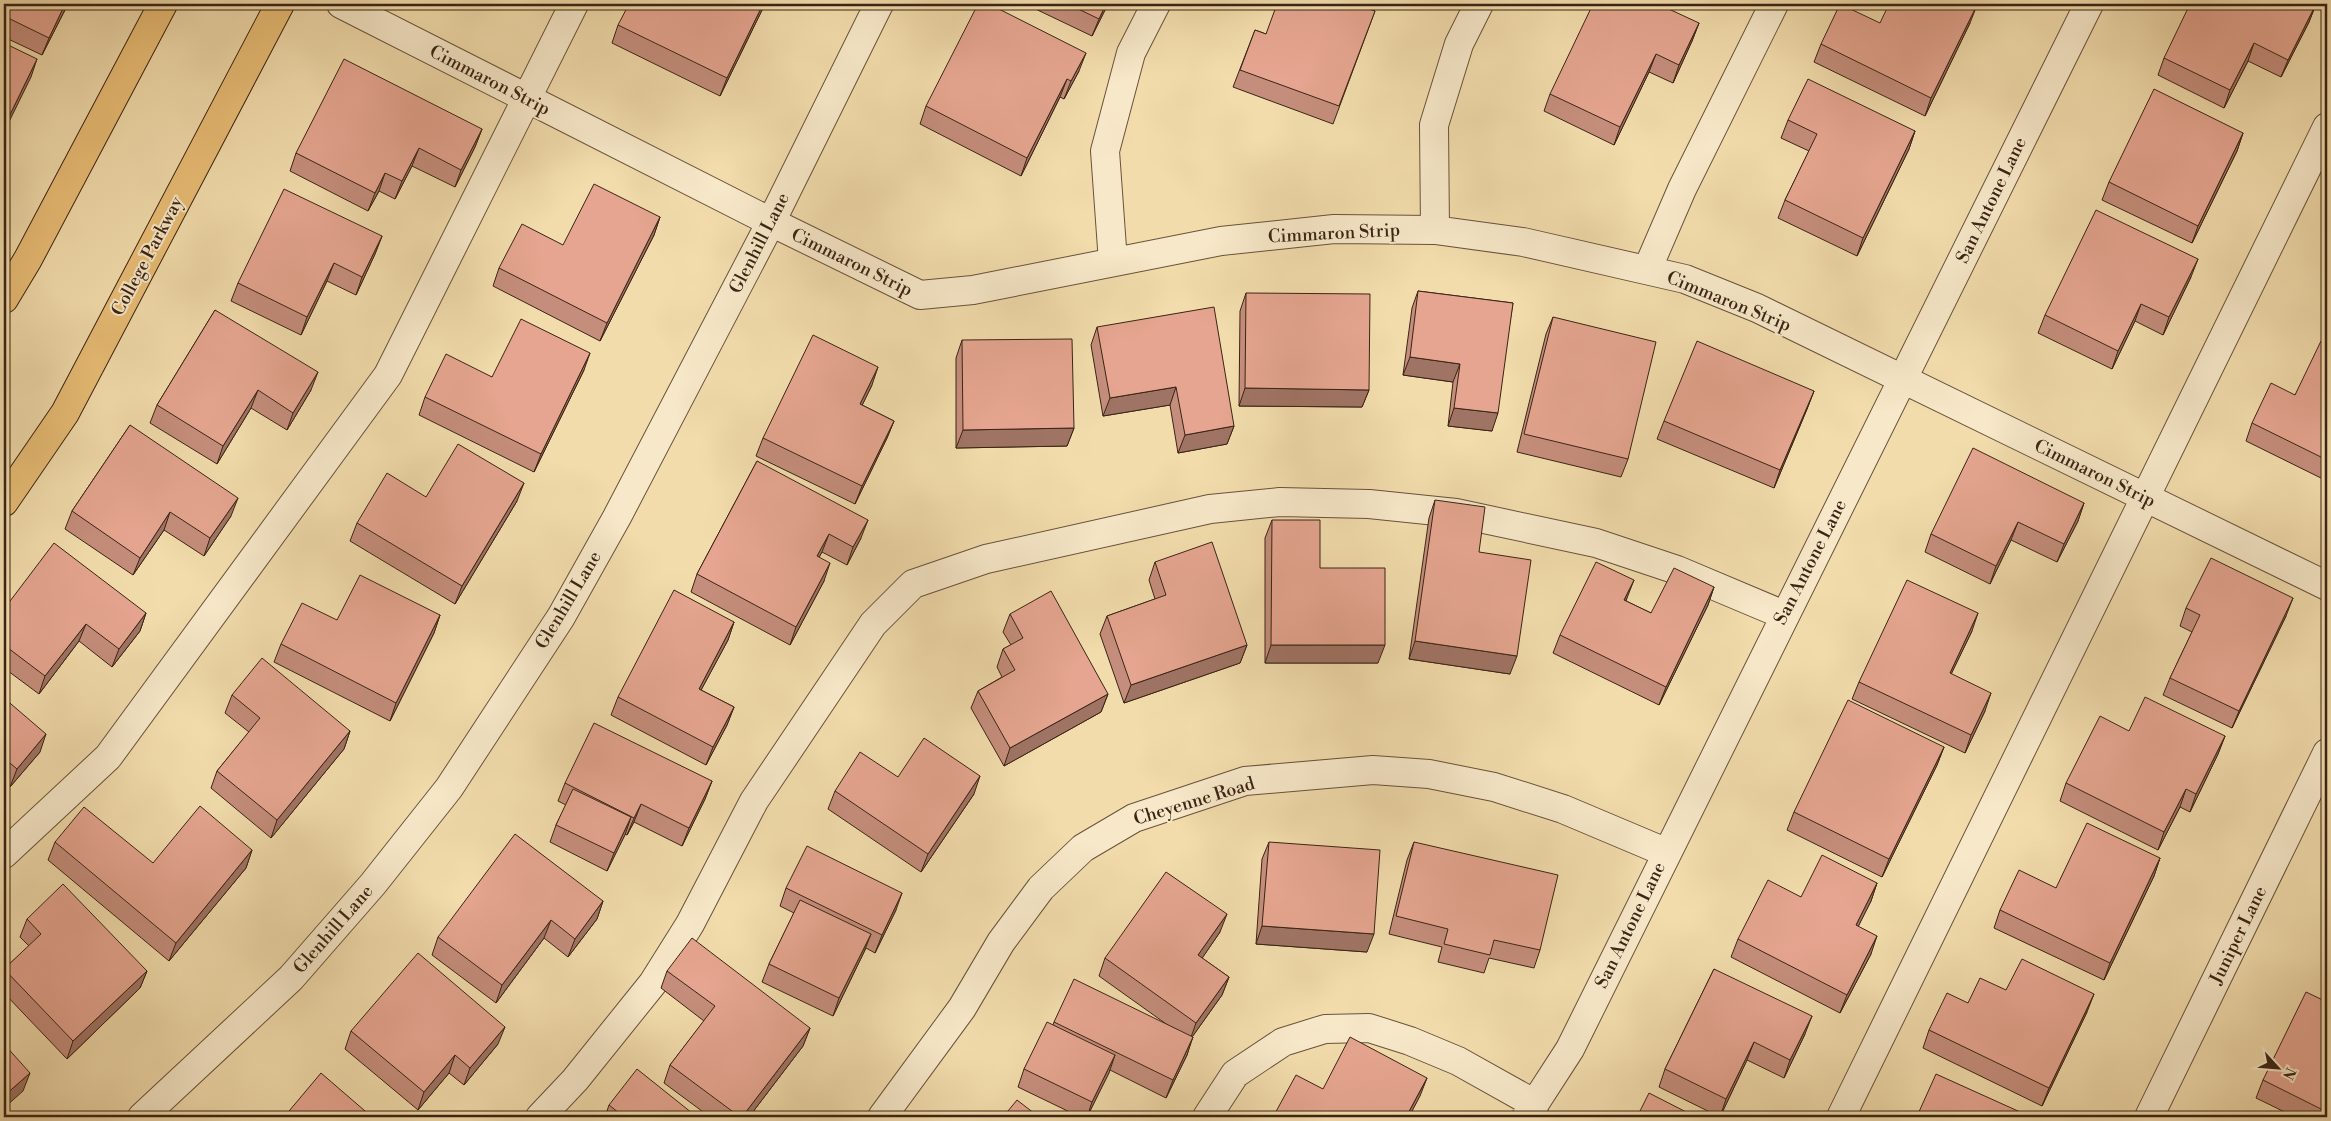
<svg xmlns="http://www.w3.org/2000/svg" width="2331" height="1121" font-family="'Libre Bodoni',serif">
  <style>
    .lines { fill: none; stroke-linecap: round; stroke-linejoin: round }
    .minor-casing { stroke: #68523a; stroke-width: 30 }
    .major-casing { stroke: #3a2414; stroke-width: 30 }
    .minor { stroke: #f7e8c9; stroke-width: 28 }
    .major { stroke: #e9be76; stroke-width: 28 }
    .wall { fill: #c58e7c; stroke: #3a2414 }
    .shaded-wall { fill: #a07465; stroke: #3a2414 }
    .building { fill: #e5a590; stroke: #3a2414 }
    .labels { text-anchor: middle; stroke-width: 4; stroke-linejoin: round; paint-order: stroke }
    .street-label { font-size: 18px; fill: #3a2414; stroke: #f7e8c9 }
  </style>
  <rect width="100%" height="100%" fill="#f2dcac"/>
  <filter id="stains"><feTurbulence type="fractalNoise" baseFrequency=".004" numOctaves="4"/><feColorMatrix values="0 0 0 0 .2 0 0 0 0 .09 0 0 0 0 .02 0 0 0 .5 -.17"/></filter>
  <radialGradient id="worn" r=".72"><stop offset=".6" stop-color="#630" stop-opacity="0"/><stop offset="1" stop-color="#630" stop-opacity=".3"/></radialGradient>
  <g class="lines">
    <!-- minor casing -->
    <g class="minor-casing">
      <path id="minor" d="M341 4 771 222 920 295 973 290 1221 241 1334 229 1435 230 1523 242 1685 279 1757 308 2327 586
        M1435 230 1434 125 1459 44 1479 4
        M1113 262 1105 151 1131 53 1156 4
        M1647 270 1682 189 1774 4
        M4 854 108 757 388 375 574 4
        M142 1117 291 978 373 884 449 788 561 617 617 517 771 222 879 4
        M540 1117 575 1080 653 983 690 924 754 801 873 624 913 584 986 559 1210 509 1280 502 1369 504 1456 513 1596 543 1677 570 1784 615
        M882 1117 962 1008 1001 942 1041 888 1083 848 1134 818 1245 781 1373 770 1429 774 1494 787 1563 809 1665 852
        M1207 1117 1235 1074 1283 1042 1325 1029 1369 1028 1410 1041 1458 1061 1535 1104
        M1526 1117 1570 1049 2089 4
        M1841 1117 2327 127
        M2149 1117 2327 753"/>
    </g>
    <!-- major casing -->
    <g class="major-casing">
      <path id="major" d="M4 299 28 259 163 4
        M4 502 65 413 280 4"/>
    </g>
    <!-- minor -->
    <use href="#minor" class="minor"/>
    <!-- major -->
    <use href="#major" class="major"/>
  </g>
  <!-- wall -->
  <path class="wall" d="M4 4H68L42 55 4 37Z
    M765 4 720 96 612 43 618 25Z
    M1025 4H1108L1092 36Z
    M2316 4 2309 22 2281 77 2248 61 2224 108 2158 75 2164 58Z
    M1375 11 1333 124 1233 87 1255 30 1266 34Z
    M1699 23 1692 41 1673 83 1649 72 1614 145 1544 111 1550 94Z
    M1880 23H1970L1925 116 1814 62 1821 44Z
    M1079 71 1064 99 1060 97 1021 176 920 124 926 106Z
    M1788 120 1915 131 1909 149 1857 256 1778 218 1785 200 1809 151 1781 138Z
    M482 129 475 147 455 187 412 166 395 199 379 191 368 211 290 171 296 153Z
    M2243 133 2237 151 2192 243 2102 200 2109 182Z
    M660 217 654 235 600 341 493 286 499 268Z
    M382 236 375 254 356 295 327 281 301 335 231 301 238 283Z
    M2191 277 2163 335 2135 321 2112 369 2038 333 2045 315Z
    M1418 291 1513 303 1492 431 1448 426 1453 382 1403 375 1412 308Z
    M1246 293 1369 390 1362 407 1239 406 1240 311Z
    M215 310 311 390 287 430 251 408 217 464 150 423 157 405Z
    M1553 317 1628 459 1621 477 1517 452 1546 334Z
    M1097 327 1234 426 1227 444 1178 453 1170 405 1103 416 1091 345Z
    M962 340 1074 428 1067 446 956 448V358Z
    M2327 344V481L2246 441 2252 423 2295 395Z
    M584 370 534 472 419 415 425 397 492 377Z
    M872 385 862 405 894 421 887 438 855 504 756 456 763 438Z
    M1814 391 1807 409 1774 488 1657 439 1664 421Z
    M130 425 231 516 204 556 164 530 133 575 65 529 72 511Z
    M757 461 861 538 847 565 822 552 819 557 824 581 790 645 691 592 697 574Z
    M426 497 517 501 455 604 350 541 357 523Z
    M1435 500 1479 552 1510 674 1409 659 1429 518Z
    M2084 503 2078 521 2057 562 2011 540 1990 584 1925 552 1931 534Z
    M1272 520 1320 568 1378 663H1265V538Z
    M1155 562 1247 645 1240 663 1124 703 1100 634 1107 616 1155 599 1149 580Z
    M1714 587 1708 605 1659 705 1553 653 1560 635 1627 598 1626 601 1651 613Z
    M2186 608 2286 616 2232 728 2163 695 2170 678 2192 632 2180 626Z
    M4 609 146 613 140 631 112 667 79 641 39 694 4 668Z
    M1010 614 1108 694 1101 712 1004 766 971 708 978 691 1002 677 997 667 1003 649 1011 645 1003 632Z
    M440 615 434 633 390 721 274 662 281 644 337 620Z
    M734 622 728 640 701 690 734 707 727 725 706 765 611 715 618 697Z
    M1972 631 1951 674 1985 711 1965 753 1852 699 1859 682Z
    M232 695 350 731 344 749 271 838 211 788 217 771 249 732 225 713Z
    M4 698 40 752 10 787 4 781Z
    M2129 731 2225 736 2218 754 2190 812 2180 807 2158 850 2060 801 2066 783Z
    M1944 747 1937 765 1882 877 1787 830 1794 812Z
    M898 777 974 794 921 872 828 809 835 791Z
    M712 781 705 799 682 846 634 822 627 835 625 834 607 871 550 842 556 825 566 805 558 801 565 783Z
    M55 842 153 863 252 850 246 868 169 961 48 860Z
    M1269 842 1367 952 1256 944 1262 859Z
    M1414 842 1540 950 1534 968 1489 958 1484 973 1438 962 1442 947 1389 934 1407 860Z
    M2160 858 2154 876 2104 980 1994 928 2000 910 2056 888Z
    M1877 883 1871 901 1858 926 1871 954 1840 1013 1731 957 1738 939 1801 897Z
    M786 888 896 910 875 953 866 948 833 1016 762 982 769 964 794 913 780 906Z
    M603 901 597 919 568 957 544 938 496 1003 432 955 438 937Z
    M27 919 147 971 140 988 67 1059 4 993V969L29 946 20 937Z
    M1220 932 1202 958 1229 977 1222 995 1192 1037 1187 1055 1166 1098 1110 1070 1087 1117H1080L1018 1087 1024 1069 1053 1025 1054 1022 1169 1026 1099 976 1105 958Z
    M1714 969 1805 1034 1784 1078 1747 1060 1720 1117 1659 1087 1665 1069Z
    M667 971 810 1028 803 1046 749 1117H710L664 1083 670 1065 704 1021 661 988Z
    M2327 1002V1117H2295L2256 1098 2263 1080Z
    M1968 1003 2087 1012 2042 1106 1923 1048 1929 1030Z
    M351 1031 498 1044 464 1085 449 1073 418 1110 345 1049Z
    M609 1105 697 1117H605Z
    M1918 1114 2029 1117H1917Z"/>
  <!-- shaded-wall -->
  <path class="shaded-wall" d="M65 4H68L42 55 49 38Z
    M763 4H765L720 96 727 78Z
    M1106 4H1108L1092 36 1099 19Z
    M2316 4 2309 22 2281 77 2288 60Z
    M1977 5 1970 23 1925 116 1931 98Z
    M1699 23 1692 41 1673 83 1679 65Z
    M2254 43 2248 61 2224 108 2230 90Z
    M1086 53 1079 71 1064 99 1071 81Z
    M1656 54 1649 72 1614 145 1620 127Z
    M37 59 31 77 4 132V127Z
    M1067 79 1060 97 1021 176 1027 158Z
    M482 129 475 147 455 187 461 170Z
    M1915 131 1909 149 1857 256 1863 238Z
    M2243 133 2237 151 2192 243 2198 226Z
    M419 148 412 166 395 199 402 181Z
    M385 173 379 191 368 211 375 193Z
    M660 217 654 235 600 341 607 323Z
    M382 236 375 254 356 295 362 277Z
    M2198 259 2191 277 2163 335 2169 317Z
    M334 263 327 281 301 335 307 317Z
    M2141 304 2135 321 2112 369 2118 351Z
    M590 353 584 370 534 472 541 454Z
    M1410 357 1460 364 1453 382 1403 375Z
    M878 367 872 385 854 422 860 404Z
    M318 372 311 390 287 430 293 413Z
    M1176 387 1170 405 1103 416 1110 398Z
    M1245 388 1369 390 1362 407 1239 406Z
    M258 390 251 408 217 464 223 446Z
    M1814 391 1807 409 1774 488 1780 470Z
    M1454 408 1498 413 1492 431 1448 426Z
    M894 421 887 438 855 504 862 486Z
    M1234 426 1227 444 1178 453 1185 435Z
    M1074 428 1067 446 956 448 963 430Z
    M524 483 517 501 455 604 462 586Z
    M238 498 231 516 204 556 210 538Z
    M2084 503 2078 521 2057 562 2064 544Z
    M170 512 164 530 133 575 140 558Z
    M868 520 861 538 847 565 853 547Z
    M2018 522 2011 540 1990 584 1996 566Z
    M829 534 822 552 810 574 817 556Z
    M830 563 824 581 790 645 796 627Z
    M1634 580 1627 598 1617 618 1624 600Z
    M1714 587 1708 605 1659 705 1666 687Z
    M2293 598 2286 616 2232 728 2239 711Z
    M146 613 140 631 112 667 119 649Z
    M1978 613 1972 631 1943 691 1950 673Z
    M440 615 434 633 390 721 396 703Z
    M734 622 728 640 692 707 699 689Z
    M86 624 79 641 39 694 45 676Z
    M1415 641 1517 656 1510 674 1409 659Z
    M1247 645 1240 663 1124 703 1131 685Z
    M1271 645H1385L1378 663H1265Z
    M1991 693 1985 711 1965 753 1971 735Z
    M1108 694 1101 712 1004 766 1010 748Z
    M734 707 727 725 706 765 713 747Z
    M350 731 344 749 271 838 277 820Z
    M46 734 40 752 10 787 17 769Z
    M2225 736 2218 754 2190 812 2196 794Z
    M1944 747 1937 765 1882 877 1889 859Z
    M980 776 974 794 921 872 928 854Z
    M712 781 705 799 682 846 689 828Z
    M2186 789 2180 807 2158 850 2164 832Z
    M641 804 634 822 627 835 634 818Z
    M631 817 625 835 607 871 614 853Z
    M252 850 246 868 169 961 176 943Z
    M2160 858 2154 876 2104 980 2110 963Z
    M1877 883 1871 901 1850 943 1856 925Z
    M902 893 896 910 875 953 882 935Z
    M603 901 597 919 568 957 575 939Z
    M1227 914 1220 932 1192 973 1198 955Z
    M551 920 544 938 496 1003 502 985Z
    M1262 926 1374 934 1367 952 1256 944Z
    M871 934 864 952 833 1016 839 998Z
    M1877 936 1871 954 1840 1013 1847 995Z
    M147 971 140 988 67 1059 73 1041Z
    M1229 977 1222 995 1190 1040 1196 1023Z
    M2094 994 2087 1012 2042 1106 2049 1088Z
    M1812 1016 1805 1034 1784 1078 1790 1060Z
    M505 1027 498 1044 464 1085 470 1068Z
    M810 1028 803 1046 749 1117H742Z
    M1193 1037 1187 1055 1166 1098 1173 1080Z
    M1754 1042 1747 1060 1720 1117 1726 1099Z
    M455 1055 449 1073 418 1110 424 1092Z
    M1115 1055 1109 1073 1087 1117 1092 1102Z
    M30 1073 23 1091 4 1108V1096Z
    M1427 1078 1420 1096 1409 1117H1406Z"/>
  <!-- building -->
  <path class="building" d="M4 4H65L49 38 4 16Z
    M629 4H763L727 78 618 25Z
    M978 4H989L1086 53 1071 81 1067 79 1027 158 926 106Z
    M1068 4H1106L1099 19Z
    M1277 4H1355L1375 11 1339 106 1240 70 1255 30 1266 34Z
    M1593 4H1658L1699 23 1679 65 1656 54 1620 127 1550 94Z
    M1840 4 1880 23 1889 4H1974L1977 5 1931 98 1821 44Z
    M2190 4H2316L2288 60 2254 43 2230 90 2164 58Z
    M4 43 37 59 4 127Z
    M344 59 482 129 461 170 419 148 402 181 385 173 375 193 296 153Z
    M1808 79 1915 131 1863 238 1785 200 1817 134 1788 120Z
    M2154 89 2243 133 2198 226 2109 182Z
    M594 184 660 217 607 323 499 268 522 224 563 245Z
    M284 189 382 236 362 277 334 263 307 317 238 283Z
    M2096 210 2198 259 2169 317 2141 304 2118 351 2045 315Z
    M1418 291 1513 303 1498 413 1454 408 1460 364 1410 357Z
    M1246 293 1370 294 1369 390 1245 388Z
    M1214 307 1234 426 1185 435 1176 387 1110 398 1097 327Z
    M215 310 318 372 293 413 258 390 223 446 157 405Z
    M1553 317 1656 342 1628 459 1524 434Z
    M521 319 590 353 541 454 425 397 446 354 492 377Z
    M813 335 878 367 860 404 894 421 862 486 763 438Z
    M1072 339 1074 428 963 430 962 340Z
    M1697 341 1814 391 1780 470 1664 421Z
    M2321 341 2327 344V460L2252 423 2271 383 2295 395Z
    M130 425 238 498 210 538 170 512 140 558 72 511Z
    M458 444 524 483 462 586 357 523 387 473 426 497Z
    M1973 448 2084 503 2064 544 2018 522 1996 566 1931 534Z
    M757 461 868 520 853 547 829 534 817 556 830 563 796 627 697 574Z
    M1435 500 1485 507 1479 552 1531 560 1517 656 1415 641Z
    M1272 520H1320V568H1385V645H1271Z
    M1212 542 1247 645 1131 685 1107 616 1166 595 1155 562Z
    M54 543 146 613 119 649 86 624 45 676 4 645V609Z
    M2211 558 2293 598 2239 711 2170 678 2200 615 2186 608Z
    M1596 562 1634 580 1624 600 1651 613 1674 568 1714 587 1666 687 1560 635Z
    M360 575 440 615 396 703 281 644 302 603 337 620Z
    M1907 580 1978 613 1950 673 1991 693 1971 735 1859 682Z
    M674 590 734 622 699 689 734 707 713 747 618 697Z
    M1051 591 1108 694 1010 748 978 691 1015 670 1003 649 1023 638 1010 614Z
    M262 658 350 731 277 820 217 771 260 718 232 695Z
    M2145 697 2225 736 2196 794 2186 789 2164 832 2066 783 2100 716 2129 731Z
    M4 698 46 734 17 769 4 758Z
    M1848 700 1944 747 1889 859 1794 812Z
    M594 723 712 781 689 828 641 804 634 818 565 783Z
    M924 738 980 776 928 854 835 791 860 752 898 777Z
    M573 789 631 817 614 853 556 825Z
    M200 806 252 850 176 943 55 842 84 807 153 863Z
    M2087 823 2160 858 2110 963 2000 910 2019 870 2056 888Z
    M515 834 603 901 575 939 551 920 502 985 438 937Z
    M1269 842 1380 850 1374 934 1262 926Z
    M1414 842 1558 875 1540 950 1494 940 1490 955 1444 944 1448 929 1396 916Z
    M807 846 902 893 882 935 786 888Z
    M1822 855 1877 883 1856 925 1877 936 1847 995 1738 939 1768 880 1801 897Z
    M1166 872 1227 914 1198 955 1229 977 1196 1023 1105 958Z
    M63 884 147 971 73 1041 4 969 41 934 27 919Z
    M800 900 871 934 839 998 769 964Z
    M692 938 810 1028 742 1117H740L670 1065 715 1006 667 971Z
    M418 953 505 1027 470 1068 455 1055 424 1092 351 1031Z
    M2022 959 2094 994 2049 1088 1929 1030 1947 993 1968 1003 1980 978 2006 990Z
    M1714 969 1812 1016 1790 1060 1754 1042 1726 1099 1665 1069Z
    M1074 979 1193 1037 1173 1080 1054 1022Z
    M2306 992 2327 1002V1112L2263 1080Z
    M1047 1022 1115 1055 1092 1102 1024 1069Z
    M1350 1037 1427 1078 1406 1117H1273L1296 1075 1323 1089Z
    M4 1044 30 1073 4 1096Z
    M637 1069 697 1117H624L609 1105Z
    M321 1073 372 1117H284Z
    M1936 1074 2029 1116V1117H1926L1918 1114Z
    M1649 1093 1696 1117H1637Z
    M1017 1100 1039 1117H1003Z"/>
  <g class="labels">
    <!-- street labels -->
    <g class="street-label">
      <text transform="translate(490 80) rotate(27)" y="6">Cimmaron Strip</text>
      <text transform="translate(1991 200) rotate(-64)" y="6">San Antone Lane</text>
      <text transform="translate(1334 233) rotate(-3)" y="6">Cimmaron Strip</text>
      <text transform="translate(759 243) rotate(-63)" y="6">Glenhill Lane</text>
      <text transform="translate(147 256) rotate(-62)" y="6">College Parkway</text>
      <text transform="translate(852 262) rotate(26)" y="6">Cimmaron Strip</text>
      <text transform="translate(1729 301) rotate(22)" y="6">Cimmaron Strip</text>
      <text transform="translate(2095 473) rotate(26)" y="6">Cimmaron Strip</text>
      <text transform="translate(1810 562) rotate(-63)" y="6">San Antone Lane</text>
      <text transform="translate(568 600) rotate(-59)" y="6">Glenhill Lane</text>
      <text transform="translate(1194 801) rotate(-17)" y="6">Cheyenne Road</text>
      <text transform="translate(1630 925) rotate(-64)" y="6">San Antone Lane</text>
      <text transform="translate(333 929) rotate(-49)" y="6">Glenhill Lane</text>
      <text transform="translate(2238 935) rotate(-64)" y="6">Juniper Lane</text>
    </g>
  </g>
  <!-- margin -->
  <rect width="2331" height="1121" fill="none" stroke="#f2dcac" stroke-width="20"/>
  <rect x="5" y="5" width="2321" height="1111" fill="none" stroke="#3a2414" stroke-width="2.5"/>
  <rect x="10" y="10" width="2311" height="1101" fill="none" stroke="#3a2414"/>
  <!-- north arrow -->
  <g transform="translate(2278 1068) rotate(116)" stroke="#f7e8c9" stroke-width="4" paint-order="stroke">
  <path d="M0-4L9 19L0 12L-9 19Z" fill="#3a2414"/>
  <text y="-8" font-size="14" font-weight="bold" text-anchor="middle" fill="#3a2414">N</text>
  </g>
  <rect width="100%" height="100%" filter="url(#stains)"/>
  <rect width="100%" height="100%" fill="url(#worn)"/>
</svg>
